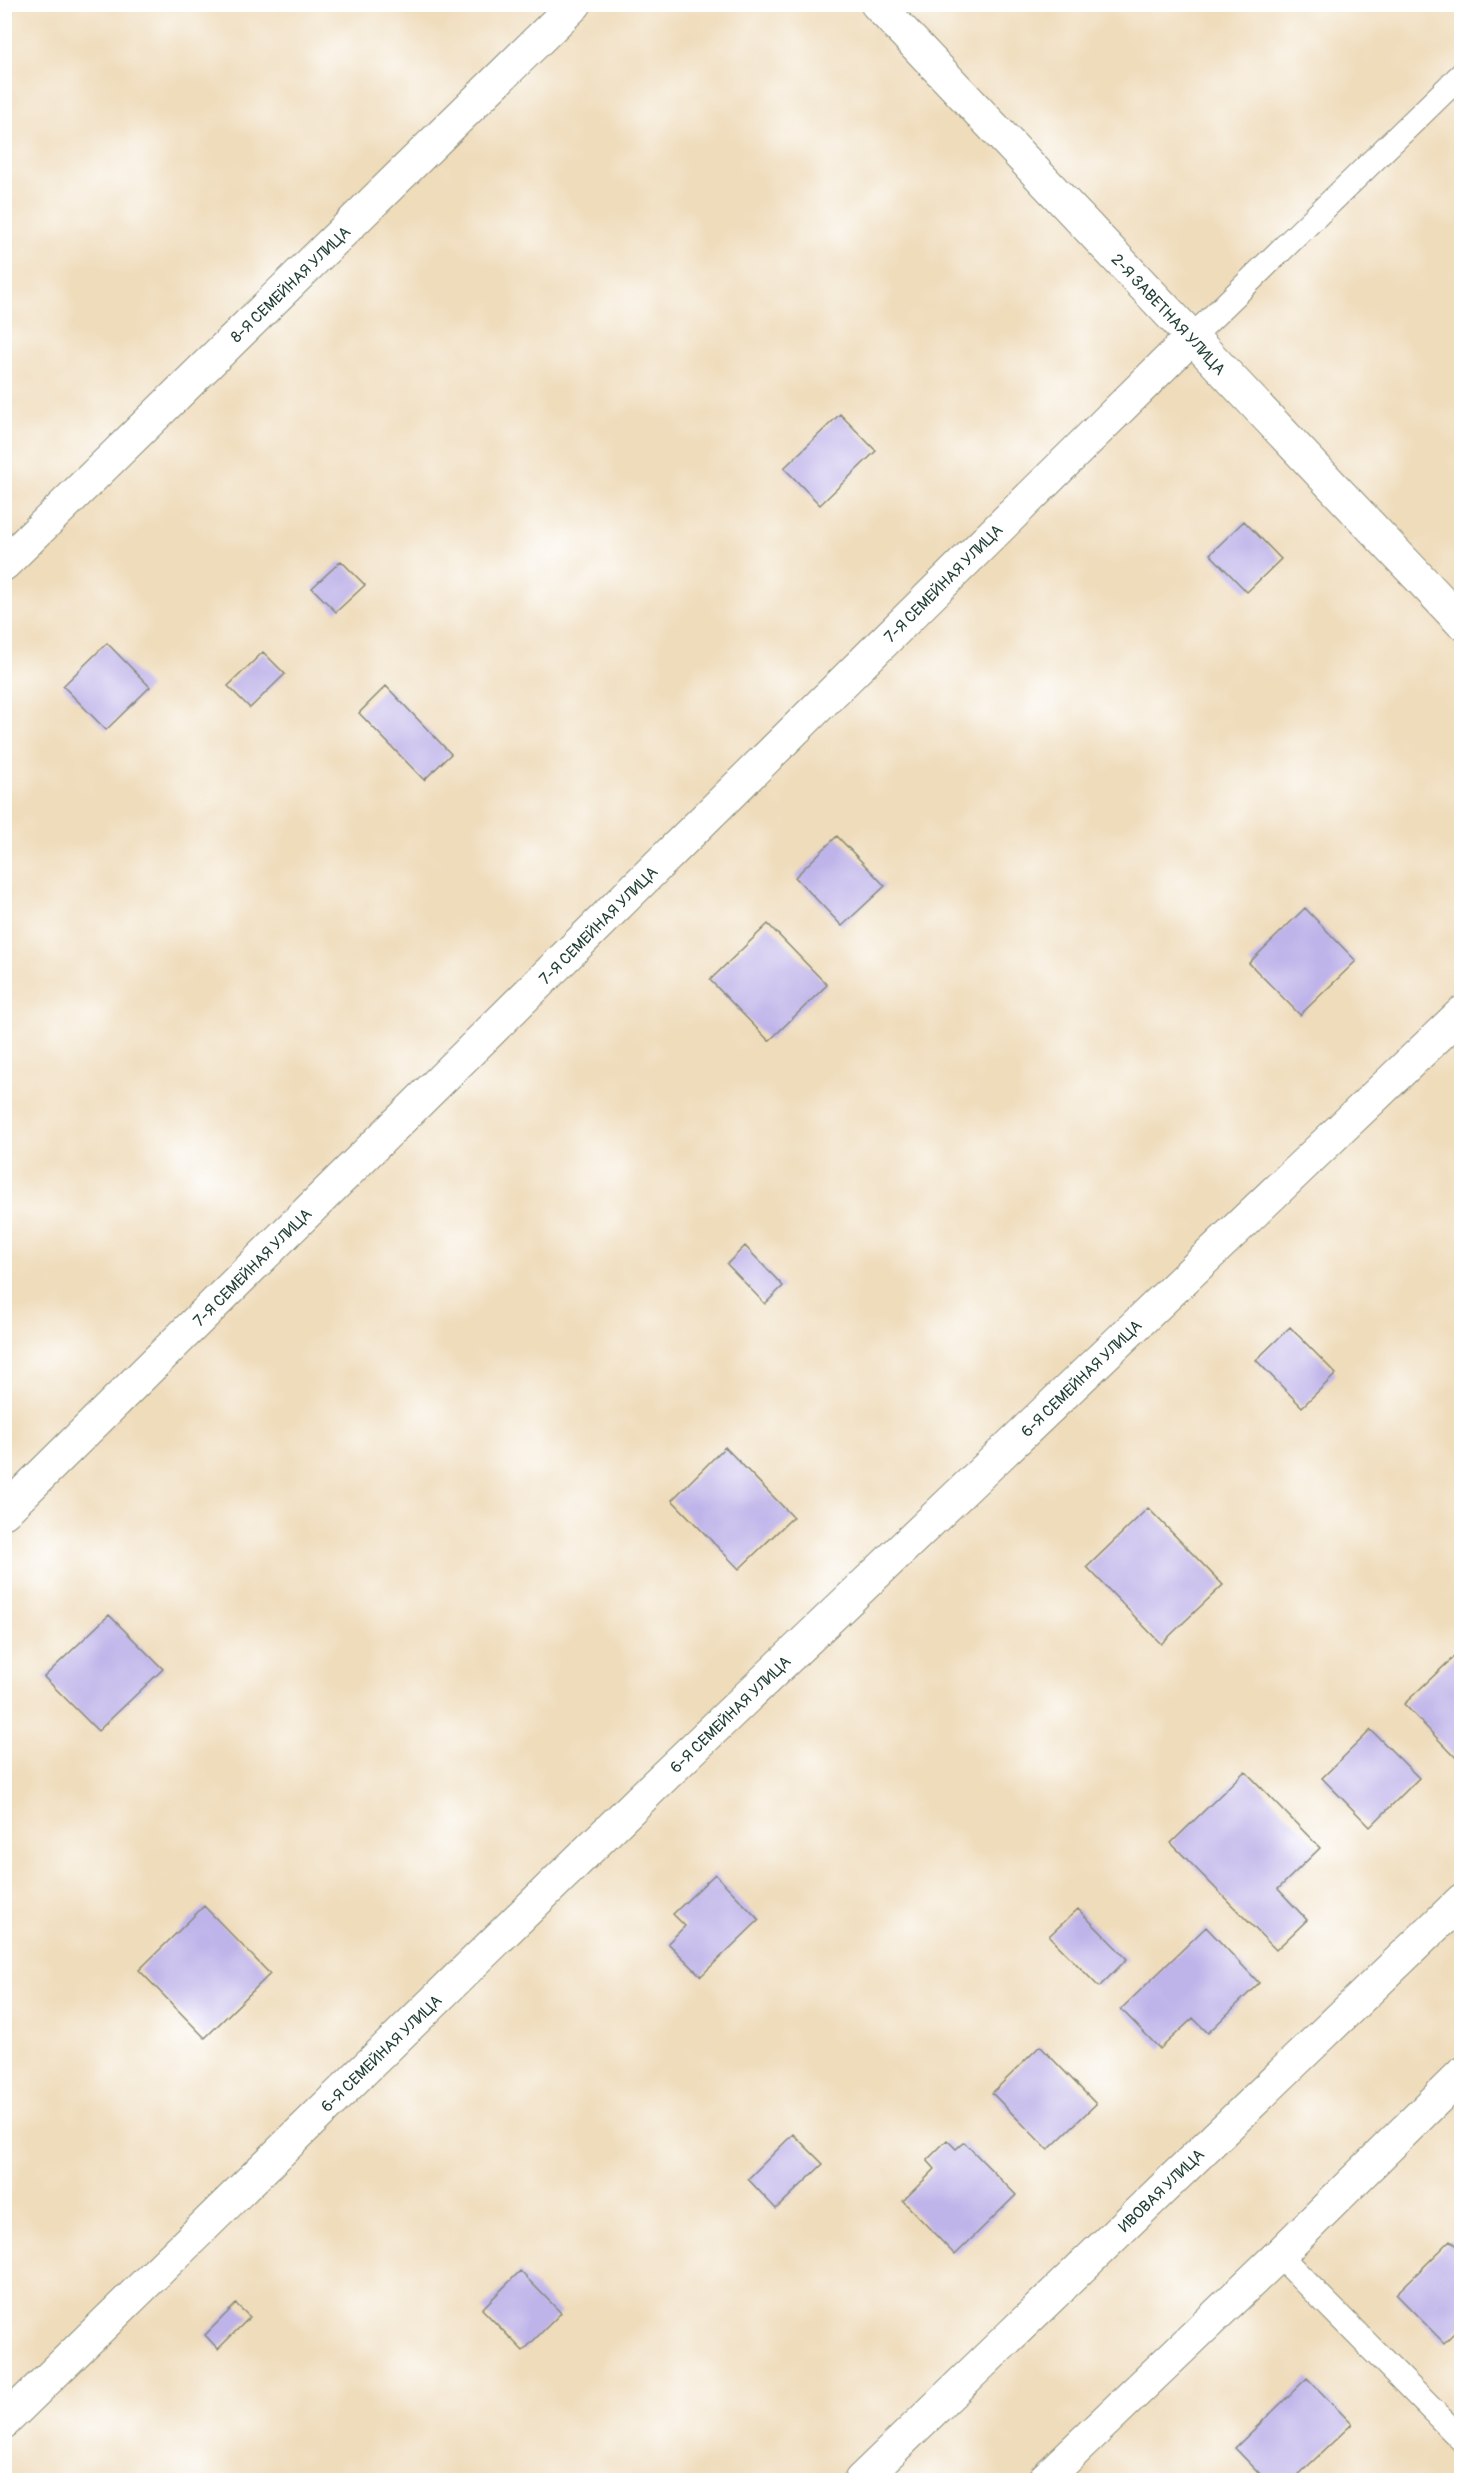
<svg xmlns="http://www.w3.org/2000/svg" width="1466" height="2485" font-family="Pangolin,sans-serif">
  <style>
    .building { fill: #bfb4e9 }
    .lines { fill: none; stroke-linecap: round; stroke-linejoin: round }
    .service-casing { stroke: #878c78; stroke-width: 26 }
    .minor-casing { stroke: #878c78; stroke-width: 35 }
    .service { stroke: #fff; stroke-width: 24 }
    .minor { stroke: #fff; stroke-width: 33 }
    .labels { text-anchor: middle; stroke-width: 6; stroke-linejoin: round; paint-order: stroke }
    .street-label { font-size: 16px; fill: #1f3d34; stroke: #fff }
  </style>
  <rect width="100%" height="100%" fill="#fff"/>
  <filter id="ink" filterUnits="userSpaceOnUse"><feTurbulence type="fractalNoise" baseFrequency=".0167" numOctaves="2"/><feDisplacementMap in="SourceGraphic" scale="12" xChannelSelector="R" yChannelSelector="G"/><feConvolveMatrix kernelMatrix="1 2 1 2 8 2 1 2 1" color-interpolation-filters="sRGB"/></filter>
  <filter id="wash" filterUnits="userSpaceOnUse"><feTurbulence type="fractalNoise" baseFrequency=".008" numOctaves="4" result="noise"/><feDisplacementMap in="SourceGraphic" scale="24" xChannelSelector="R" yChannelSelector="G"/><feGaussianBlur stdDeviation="1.35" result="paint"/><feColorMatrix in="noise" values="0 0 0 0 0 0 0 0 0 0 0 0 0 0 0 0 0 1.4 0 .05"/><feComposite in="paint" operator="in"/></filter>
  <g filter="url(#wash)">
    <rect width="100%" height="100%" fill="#efdcbb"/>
    <g id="blocks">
      <!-- building -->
      <path class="building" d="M840 414 876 451 820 505 784 468Z
        M1244 521 1281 559 1247 592 1210 554Z
        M341 561 365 585 336 612 312 588Z
        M107 643 150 687 106 730 63 686Z
        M263 652 285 674 250 708 228 686Z
        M386 686 451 754 424 780 359 713Z
        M837 836 885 886 842 926 795 877Z
        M1305 908 1356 961 1300 1015 1249 963Z
        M768 924 827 985 769 1041 710 980Z
        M745 1246 783 1286 765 1304 727 1264Z
        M1290 1327 1336 1374 1302 1407 1256 1360Z
        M725 1447 793 1517 739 1569 672 1500Z
        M1148 1508 1223 1585 1161 1644 1087 1567Z
        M109 1615 163 1669 98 1731 44 1677Z
        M1462 1649V1764L1404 1704Z
        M1371 1730 1419 1778 1370 1827 1322 1778Z
        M1245 1771 1320 1848 1278 1889 1307 1920 1276 1950 1171 1843Z
        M715 1874 759 1920 701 1976 668 1943 685 1926 673 1914Z
        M204 1906 270 1974 205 2038 139 1970Z
        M1078 1909 1127 1959 1099 1987 1049 1936Z
        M1206 1927 1259 1983 1208 2033 1193 2018 1160 2049 1121 2009Z
        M1040 2046 1096 2104 1048 2150 992 2093Z
        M793 2134 823 2164 776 2209 748 2179Z
        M947 2140 956 2149 964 2142 1016 2195 955 2255 903 2201 935 2169 927 2160Z
        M1451 2240 1462 2251V2325L1444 2343 1396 2294Z
        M520 2271 561 2313 523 2351 482 2309Z
        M236 2304 250 2317 218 2349 205 2335Z
        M1307 2378 1352 2424 1293 2480H1266L1235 2448Z"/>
    </g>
  </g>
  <g filter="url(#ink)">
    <use href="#blocks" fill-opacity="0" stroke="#878c78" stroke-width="1.5"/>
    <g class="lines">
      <!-- service casing -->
      <g class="service-casing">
        <path id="service" d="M1191 338 1462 74
          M1279 2255 1462 2440"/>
      </g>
      <!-- minor casing -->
      <g class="minor-casing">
        <path id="minor" d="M877 4 1462 623
          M4 564 575 4
          M4 1512 1191 338
          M4 2422 652 1788 1462 1013
          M861 2480 1462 1900
          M1044 2480 1279 2255 1462 2074"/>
      </g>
      <!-- service -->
      <use href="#service" class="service"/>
      <!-- minor -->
      <use href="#minor" class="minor"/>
    </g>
  </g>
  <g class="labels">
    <!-- street labels -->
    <g class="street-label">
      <text transform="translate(290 284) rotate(-44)" y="6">8-Я СЕМЕЙНАЯ УЛИЦА</text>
      <text transform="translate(1169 314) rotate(47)" y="6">2-Я ЗАВЕТНАЯ УЛИЦА</text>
      <text transform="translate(943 583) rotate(-45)" y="6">7-Я СЕМЕЙНАЯ УЛИЦА</text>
      <text transform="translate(598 925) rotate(-45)" y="6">7-Я СЕМЕЙНАЯ УЛИЦА</text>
      <text transform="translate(252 1267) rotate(-45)" y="6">7-Я СЕМЕЙНАЯ УЛИЦА</text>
      <text transform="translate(1081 1378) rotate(-44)" y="6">6-Я СЕМЕЙНАЯ УЛИЦА</text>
      <text transform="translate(730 1714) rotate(-44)" y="6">6-Я СЕМЕЙНАЯ УЛИЦА</text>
      <text transform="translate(381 2053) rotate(-44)" y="6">6-Я СЕМЕЙНАЯ УЛИЦА</text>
      <text transform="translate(1161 2190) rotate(-44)" y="6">ИВОВАЯ УЛИЦА</text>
    </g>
  </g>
  <!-- margin -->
  <rect width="1466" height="2485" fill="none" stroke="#fff" stroke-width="24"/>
</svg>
